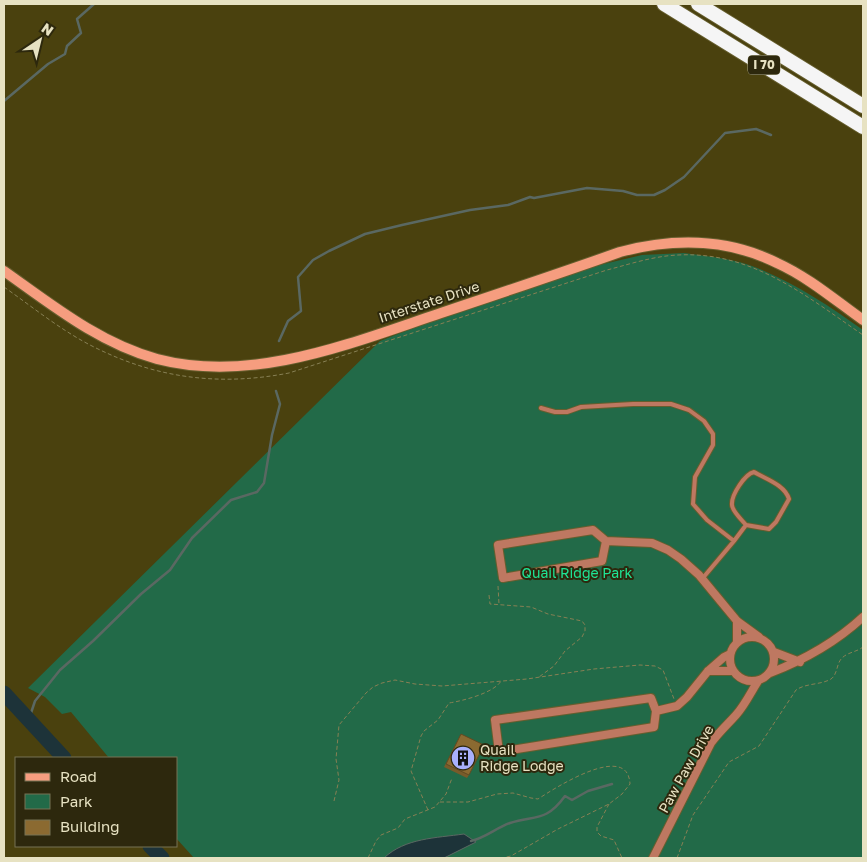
<svg xmlns="http://www.w3.org/2000/svg" width="867" height="862" font-family="'Golos Text',sans-serif">
  <style>
    .green { fill: #226a48 }
    .water { fill: #1d3339; stroke: #5a6862 }
    .lines { fill: none; stroke-linecap: round; stroke-linejoin: round }
    .stream { stroke: #5a6862; stroke-width: 2.5 }
    .river { stroke: #1d3339; stroke-width: 15 }
    .service-casing { stroke: #665e2e; stroke-width: 6 }
    .minor-casing { stroke: #665e2e; stroke-width: 10 }
    .secondary-casing { stroke: #665e2e; stroke-width: 12 }
    .motorway-casing { stroke: #665e2e; stroke-width: 16 }
    .path { stroke: #878054; stroke-width: 1; stroke-dasharray: 4 2.5; stroke-linecap: butt }
    .service { stroke: #be7861; stroke-width: 4 }
    .minor { stroke: #be7861; stroke-width: 8 }
    .secondary { stroke: #f69d7f; stroke-width: 10 }
    .motorway { stroke: #f5f5f5; stroke-width: 14 }
    .wall { fill: #785b2a }
    .building { fill: #8b6a31; stroke: #614a22 }
    .labels { text-anchor: middle; stroke-width: 4; stroke-linejoin: round; paint-order: stroke }
    .shield { fill: #2d280d; stroke: #afaa8c; stroke-width: 1 }
    .shield-label { font-size: 12px; font-weight: bold; fill: #e7e2c2 }
    .street-label { font-size: 14px; fill: #e7e2c2; stroke: #2d280d }
    .park-label { font-size: 14px; fill: #1fe496; stroke: #2d280d }
    .poi-label { font-size: 14px; fill: #e7e2c2; stroke: #2d280d; text-anchor: start }
  </style>
  <rect width="100%" height="100%" fill="#4a410e"/>
  <!-- green -->
  <path class="green" d="M684 253C705 256 728 258 749 265 789 279 828 305 863 330V858H194L176 838V758H109L71 712 62 714 45 697 28 688 380 341 457 311 591 267 642 255Z"/>
  <!-- water -->
  <path class="water" d="M464 834 476 842 444 858H384C405 838 436 838 464 834Z"/>
  <g class="lines">
    <!-- stream -->
    <path class="stream" d="M4 101 48 64 65 54 67 46 81 33 77 19 94 4
      M279 341 288 321 301 311 298 277 313 260 329 251 365 234 402 225 470 210 508 205 530 197 534 198 587 188 623 191 637 195H654L665 190 684 177 725 133 756 129 771 135
      M28 722 35 701 60 670 93 641 141 594 170 570 192 538 231 500 257 492 264 483 272 435 280 404 276 391
      M471 841C485 838 496 828 510 823 536 815 546 822 565 796L572 800 588 791 612 784"/>
    <!-- river -->
    <path class="river" d="M4 693 64 758
      M150 846 162 858"/>
    <!-- service casing -->
    <g class="service-casing">
      <path id="service" d="M541 408 555 412H567L581 407 633 404H671L689 410 704 421 713 434V445L695 477 693 504 707 520 734 541
        M702 579 734 541 746 525 769 529 776 522 789 499C785 485 766 479 754 472 745 474 731 495 732 505 732 511 742 520 746 525"/>
    </g>
    <!-- minor casing -->
    <g class="minor-casing">
      <path id="minor" d="M593 530 606 541 602 561 503 578 498 545Z
        M606 541 652 543 668 550 681 559 699 575 737 621 759 637
        M737 621V642
        M730 659a22 22 0 1 1 44 0a22 22 0 1 1-44 0Z
        M774 652 800 662
        M708 671H733
        M770 673C804 660 836 642 863 617
        M651 698 656 711 654 727 499 752 495 720Z
        M656 711 677 706 687 697 708 671 724 657 730 654
        M653 858 711 743C719 732 727 725 736 715 745 705 751 692 758 681"/>
    </g>
    <!-- secondary casing -->
    <g class="secondary-casing">
      <path id="secondary" d="M4 271C52 305 99 343 157 359 253 384 351 343 441 313 501 293 561 273 620 252 673 238 727 238 777 263 808 277 835 300 863 320"/>
    </g>
    <!-- motorway casing -->
    <g class="motorway-casing">
      <path id="motorway" d="M664 4 863 127
        M698 4 863 106"/>
    </g>
    <!-- path -->
    <path class="path" d="M4 287C34 308 63 332 96 348 159 379 221 386 289 373L607 270C630 264 654 256 678 255 752 251 806 296 863 335
      M498 586 499 604
      M489 595 490 604 531 607 548 614 582 621 585 625V631L582 637 565 651 554 666 539 677
      M334 801 339 780 336 759 339 725 366 693 373 687 382 683 395 680 415 684 442 686 527 679 594 669 640 665 655 666 663 670 674 699
      M440 802H468L497 794 513 793 531 798 538 799C555 788 628 741 630 784L622 794 609 804 558 829 511 856 502 858
      M609 804 597 827V832L601 836 614 840 622 858
      M428 810 411 771 421 736 424 731 438 720 449 703C462 701 494 693 501 681
      M368 858 376 841 381 835 398 828 405 819 435 807 446 794 452 778
      M677 858 693 815 729 762 759 746 796 690C806 683 821 685 831 679 838 674 836 664 842 658 848 652 857 652 863 647"/>
    <!-- service -->
    <use href="#service" class="service"/>
    <!-- minor -->
    <use href="#minor" class="minor"/>
    <!-- secondary -->
    <use href="#secondary" class="secondary"/>
    <!-- motorway -->
    <use href="#motorway" class="motorway"/>
  </g>
  <!-- wall -->
  <path class="wall" d="M461 734 469 775 467 778 444 767Z"/>
  <!-- building -->
  <path class="building" d="M461 734 484 745 469 775 446 764Z"/>
  <!-- icons -->
  <defs>
    <g id="building-disc" transform="scale(1.25)"><circle r="9.5" fill="#a9b0fc" stroke="#2d280d"/><path d="M-4-6H4V6H1V3H-1V6H-4ZM-2.5-4.3h1.7v1.8h-1.7ZM.8-4.3h1.7v1.8H.8ZM-2.5-1h1.7V.8h-1.7ZM.8-1h1.7V.8H.8Z" fill="#111"/></g>
  </defs>
  <g fill-rule="evenodd">
    <use href="#building-disc" x="463" y="758"/>
  </g>
  <g class="labels">
    <!-- shield labels -->
    <rect class="shield" x="748" y="55.5" width="32" height="19" rx="4"/>
    <g class="shield-label">
      <text x="764" y="69">I 70</text>
    </g>
    <!-- street labels -->
    <g class="street-label">
      <text transform="translate(429 302) rotate(-18)" y="5">Interstate Drive</text>
      <text transform="translate(686 769) rotate(-61)" y="5">Paw Paw Drive</text>
    </g>
    <!-- park labels -->
    <g class="park-label">
      <text x="577" y="578">Quail Ridge Park</text>
    </g>
    <!-- poi labels -->
    <g class="poi-label">
      <text x="480" y="755">Quail<tspan x="480" dy="16">Ridge Lodge</tspan></text>
    </g>
  </g>
  <!-- border -->
  <rect width="867" height="862" fill="none" stroke="#e7e2c2" stroke-width="10"/>
  <!-- legend -->
  <rect x="15" y="757" width="162" height="90" fill="#2d280d" stroke="#777255"/>
  <rect x="25" y="773" width="25" height="8" fill="#f69d7f" stroke="#777255"/>
  <text x="60" y="782" font-size="15" fill="#e7e2c2">Road</text>
  <rect x="25" y="794" width="25" height="15" fill="#226a48" stroke="#777255"/>
  <text x="60" y="807" font-size="15" fill="#e7e2c2">Park</text>
  <rect x="25" y="820" width="25" height="15" fill="#8b6a31" stroke="#777255"/>
  <text x="60" y="832" font-size="15" fill="#e7e2c2">Building</text>
  <!-- north arrow -->
  <g transform="translate(40 40) rotate(35)" stroke="#2d280d" stroke-width="4" paint-order="stroke">
  <path d="M0-4L9 19L0 12L-9 19Z" fill="#e7e2c2"/>
  <text y="-8" font-size="14" font-weight="bold" text-anchor="middle" fill="#e7e2c2">N</text>
  </g>
</svg>
